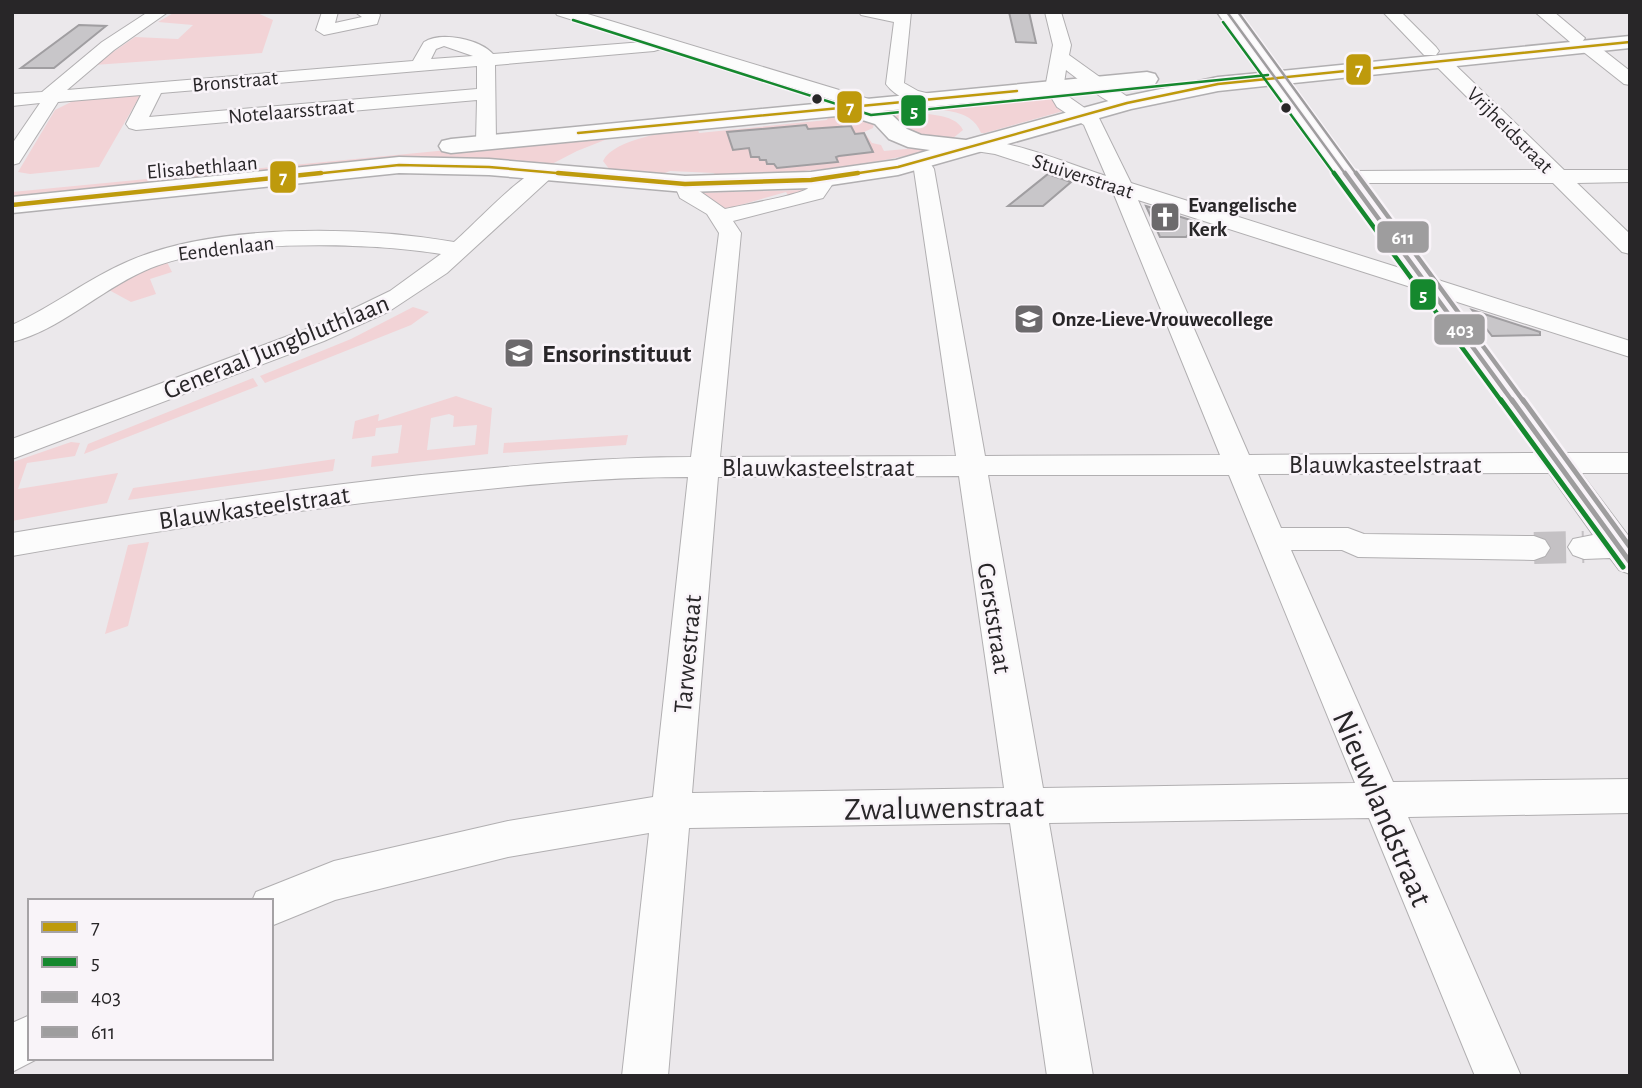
<svg xmlns="http://www.w3.org/2000/svg" width="1642" height="1088" font-family="'Alegreya Sans',sans-serif">
  <style>
    .green { fill: #f2d3d6; fill-rule: evenodd }
    .building { fill: #c8c6c9; stroke: #a09ea1; stroke-width: 2 }
    .lines { fill: none; stroke-linecap: round; stroke-linejoin: round }
    .minor-tunnel { stroke: #c4c1c4; stroke-width: 32; stroke-dasharray: 32 16; stroke-linecap: butt }
    .minor-casing { stroke: #b1afb1; stroke-width: 2 }
    .major-casing { stroke: #b1afb1; stroke-width: 3 }
    .minor { fill: #fcfcfc; fill-rule: evenodd }
    .major { fill: #fcfcfc; fill-rule: evenodd }
    .bus-1-far1-casing { stroke: #f9f4f9; stroke-width: 5 }
    .bus-1-casing { stroke: #f9f4f9; stroke-width: 9 }
    .bus-2-far2-casing { stroke: #f9f4f9; stroke-width: 5 }
    .bus-2-far1-casing { stroke: #f9f4f9; stroke-width: 9 }
    .bus-2-casing { stroke: #f9f4f9; stroke-width: 10 }
    .bus-3-far2-casing { stroke: #f9f4f9; stroke-width: 5 }
    .bus-3-far1-casing { stroke: #f9f4f9; stroke-width: 9 }
    .bus-3-casing { stroke: #f9f4f9; stroke-width: 10 }
    .bus-4-far2-casing { stroke: #f9f4f9; stroke-width: 5 }
    .bus-4-far1-casing { stroke: #f9f4f9; stroke-width: 9 }
    .bus-4-casing { stroke: #f9f4f9; stroke-width: 10 }
    .bus-1-far1 { stroke: #be9a0c; stroke-width: 2.5 }
    .bus-1 { stroke: #be9a0c; stroke-width: 4.5 }
    .bus-2-far2 { stroke: #15882e; stroke-width: 2.5 }
    .bus-2-far1 { stroke: #15882e; stroke-width: 4.5 }
    .bus-2 { stroke: #15882e; stroke-width: 5 }
    .bus-3-far2 { stroke: #9e9d9e; stroke-width: 2.5 }
    .bus-3-far1 { stroke: #9e9d9e; stroke-width: 4.5 }
    .bus-3 { stroke: #9e9d9e; stroke-width: 5 }
    .bus-4-far2 { stroke: #9e9d9e; stroke-width: 2.5 }
    .bus-4-far1 { stroke: #9e9d9e; stroke-width: 4.5 }
    .bus-4 { stroke: #9e9d9e; stroke-width: 5 }
    .bus-dot { fill: #282628; stroke: #f9f4f9; stroke-width: 2.5 }
    .labels { text-anchor: middle; stroke-width: 5; stroke-linejoin: round; paint-order: stroke }
    .far-street-label { font-size: 21px; fill: #282628; stroke: #f9f4f9 }
    .far-poi-label { font-size: 21px; font-weight: bold; fill: #282628; stroke: #f9f4f9; text-anchor: start }
    .street-label { font-size: 26px; fill: #282628; stroke: #f9f4f9 }
    .poi-label { font-size: 26px; font-weight: bold; fill: #282628; stroke: #f9f4f9; text-anchor: start }
    .near-street-label { font-size: 32px; fill: #282628; stroke: #f9f4f9 }
    .line-badge { stroke: #f9f4f9; stroke-width: 2.5 }
    .badge-label { font-size: 19px; text-anchor: middle; font-weight: bold; fill: #fff }
  </style>
  <rect width="100%" height="100%" fill="#ebe8eb"/>
  <!-- green -->
  <path class="green" d="M175 12H255L273 20 262 53 94 65 135 37 178 39 193 25 158 22Z
    M1048 92 1067 110 985 133H981C971 106 935 111 912 107Z
    M141 94 99 167 30 174 18 172 55 110 77 99Z
    M903 113C920 114 955 112 963 130L952 139 915 136 893 117Z
    M846 114 874 123 873 128 864 132 872 143 881 145 884 151 916 148 927 151C857 168 788 174 716 176L714 173 670 171 657 176 610 170 603 161C614 138 673 131 697 127L699 133 827 120 829 115Z
    M613 134 615 136 577 151 548 166 501 162 12 201V192Z
    M802 190 803 192 789 197 786 192 723 210 698 193Z
    M167 262 172 272 150 279 156 294 131 302 109 290 135 274Z
    M413 307 429 312 411 325 265 383 260 376 351 339Z
    M253 378 258 386 84 454 88 444Z
    M456 396 492 408 488 454 371 467 372 456 398 453 402 425 376 428 375 436 352 439 355 421 379 414 378 421ZM449 414 454 416 453 427 477 425 475 445 427 450 431 418Z
    M628 435 626 445 503 453 504 443Z
    M71 442 80 443 75 456 27 463 18 489 118 473 107 503 12 521 13 462Z
    M335 459 333 471 128 500 133 488Z
    M149 542 128 626 105 634 128 545Z"/>
  <!-- building -->
  <path class="building" d="M1009 12H1029L1036 43 1016 42Z
    M79 25 106 26 54 68H21Z
    M806 125 808 129 851 126 855 134 864 133 873 152 839 156 836 157 838 162 777 168 774 164H767L766 160H760L759 157H751L749 148 733 150 727 132Z
    M1048 174 1071 182 1043 206H1008Z
    M1146 206 1200 223 1186 237H1160Z
    M1472 310 1540 332V335L1492 336Z"/>
  <g class="lines">
    <!-- minor-tunnel -->
    <path class="minor-tunnel" d="M1534 548 1584 547"/>
    <!-- minor casing -->
    <g class="minor-casing">
      <path id="minor" d="M148 12H168L114 50 67 90 413 61 424 42C441 31 480 39 493 54L643 42 557 15 555 12H581L879 102 882 106 872 112 865 110 664 48 654 51 495 65 496 142 493 146H479L476 142 477 100 136 130 129 128 126 124 141 95 58 102 19 163 12 165V144L40 103 12 106V94L42 92 102 42ZM444 46 473 56 431 59 436 49ZM477 66V89L149 117 161 93Z
        M322 12H338L335 23 362 17 355 12H378L380 15 377 24 324 35 316 30Z
        M859 12H911L904 83 918 91 938 96 940 100 938 104C920 108 896 98 886 84L894 22 861 15Z
        M1045 12H1061L1071 45 1069 55 1136 103 1127 109C1104 103 1085 84 1066 70L1064 83 1069 97 1099 118 1131 183 1403 269 1265 77 1268 73H1280L1354 171 1540 170 1434 64 1431 60 1440 55 1446 56 1564 170H1630V182L1577 183 1630 234V254L1622 252 1553 183H1363L1435 279 1630 341V357L1451 300 1566 453H1630V473H1581L1630 538V574L1619 570 1610 558 1584 559 1573 555 1568 547 1573 539 1593 535 1549 473 1258 474 1281 528H1348L1364 534 1534 536 1545 540 1550 548 1545 556 1534 560 1358 557 1342 550H1291L1393 782 1630 779V813L1408 817 1521 1076H1475L1369 818 1049 823 1093 1076H1047L1010 823 689 828 668 1076H622L649 833 508 857 335 900 271 926V901H252L256 892 334 861 508 821 653 797 688 477C599 477 511 486 423 496 285 511 149 532 12 556V533C148 510 284 490 421 475 511 466 600 457 691 457L719 233 707 214 680 198 674 184 677 179H693L698 190 725 209C742 205 795 196 807 189 818 182 815 170 832 175L836 179 823 198 733 221 741 233 720 457 956 456 914 170 908 162 911 158C923 155 928 159 934 169L985 456 1220 455 1113 192 995 154 969 150 966 146 969 142C999 134 1074 166 1106 176L1084 125 1057 107 1051 97 1046 83 1053 45ZM1138 200 1417 289 1535 453 1249 455ZM988 475H1229L1355 783 1043 788ZM959 476 1004 788 692 793 718 477Z
        M1383 12H1401L1436 47 1439 51 1436 55H1424Z
        M1535 12H1554L1585 38 1582 42H1570Z
        M1587 41 1593 42 1630 71V85L1624 84 1581 50 1578 46 1581 42Z
        M546 166 553 168 556 172 553 176 447 273 388 312 324 341 12 459V439L328 321 390 291 441 254C364 241 214 239 144 271 99 291 60 330 12 342V325C53 307 88 278 129 261 216 223 361 226 454 242 474 225 523 171 546 166Z
        M30 1015V1058H39L12 1072V1023Z"/>
    </g>
    <!-- major casing -->
    <g class="major-casing">
      <path id="major" d="M1217 12H1237L1281 71 1630 36V48L1218 91 1131 109 898 175 811 188 685 192 489 175 399 173 12 213V197L399 157 489 159 685 176 811 172 896 160 930 150 908 147 889 139 875 124 847 115 451 153 442 151 439 146 442 141 451 139 1147 72 1155 74 1158 79 1155 84 1147 86 883 111 891 114 907 129 921 135 966 140 1127 96 1218 77 1260 73Z"/>
    </g>
    <!-- minor -->
    <use href="#minor" class="minor"/>
    <!-- major -->
    <use href="#major" class="major"/>
    <!-- bus-1-far1 casing -->
    <g class="bus-1-far1-casing">
      <path id="bus-1-far1" d="M578 133 1017 91
        M304 175 399 165 489 167 579 175
        M846 175 898 167 1127 103 1218 84 1630 42"/>
    </g>
    <!-- bus-1 casing -->
    <g class="bus-1-casing">
      <path id="bus-1" d="M558 173 685 184 811 180 858 173
        M12 205 321 173"/>
    </g>
    <!-- bus-2-far2 casing -->
    <g class="bus-2-far2-casing">
      <path id="bus-2-far2" d="M573 20 871 115 1268 75
        M1223 22 1335 175"/>
    </g>
    <!-- bus-2-far1 casing -->
    <g class="bus-2-far1-casing">
      <path id="bus-2-far1" d="M1334 173 1502 402"/>
    </g>
    <!-- bus-2 casing -->
    <g class="bus-2-casing">
      <path id="bus-2" d="M1501 400 1623 567"/>
    </g>
    <!-- bus-3-far2 casing -->
    <g class="bus-3-far2-casing">
      <path id="bus-3-far2" d="M1227 12 1346 175"/>
    </g>
    <!-- bus-3-far1 casing -->
    <g class="bus-3-far1-casing">
      <path id="bus-3-far1" d="M1345 173 1513 402"/>
    </g>
    <!-- bus-3 casing -->
    <g class="bus-3-casing">
      <path id="bus-3" d="M1512 400 1630 562"/>
    </g>
    <!-- bus-4-far2 casing -->
    <g class="bus-4-far2-casing">
      <path id="bus-4-far2" d="M1238 12 1357 175"/>
    </g>
    <!-- bus-4-far1 casing -->
    <g class="bus-4-far1-casing">
      <path id="bus-4-far1" d="M1356 173 1524 402"/>
    </g>
    <!-- bus-4 casing -->
    <g class="bus-4-casing">
      <path id="bus-4" d="M1523 400 1630 547"/>
    </g>
    <!-- bus-1-far1 -->
    <use href="#bus-1-far1" class="bus-1-far1"/>
    <!-- bus-1 -->
    <use href="#bus-1" class="bus-1"/>
    <!-- bus-2-far2 -->
    <use href="#bus-2-far2" class="bus-2-far2"/>
    <!-- bus-2-far1 -->
    <use href="#bus-2-far1" class="bus-2-far1"/>
    <!-- bus-2 -->
    <use href="#bus-2" class="bus-2"/>
    <!-- bus-3-far2 -->
    <use href="#bus-3-far2" class="bus-3-far2"/>
    <!-- bus-3-far1 -->
    <use href="#bus-3-far1" class="bus-3-far1"/>
    <!-- bus-3 -->
    <use href="#bus-3" class="bus-3"/>
    <!-- bus-4-far2 -->
    <use href="#bus-4-far2" class="bus-4-far2"/>
    <!-- bus-4-far1 -->
    <use href="#bus-4-far1" class="bus-4-far1"/>
    <!-- bus-4 -->
    <use href="#bus-4" class="bus-4"/>
  </g>
  <!-- icons -->
  <defs>
    <g id="church-square" transform="scale(1.575)"><rect x="-9" y="-9" width="18" height="18" rx="4" fill="#6c6a6c" stroke="#f9f4f9"/><path d="M-1.2-6h2.4v3.5h3.3v2.4h-3.3V6h-2.4V-.1h-3.3v-2.4h3.3Z" fill="#fff"/></g>
    <g id="school-square" transform="scale(1.575)"><rect x="-9" y="-9" width="18" height="18" rx="4" fill="#6c6a6c" stroke="#f9f4f9"/><path d="M0-5L7-2L0 1L-7-2ZM-4 1L0 2.5L4 1V4Q0 6-4 4Z" fill="#fff"/></g>
  </defs>
  <g fill-rule="evenodd">
    <use href="#church-square" x="1165" y="217"/>
    <use href="#school-square" x="1029" y="319"/>
    <use href="#school-square" x="519" y="353"/>
  </g>
  <!-- markers -->
  <g class="bus-dot">
    <circle cx="817" cy="99" r="6"/>
    <circle cx="1286" cy="108" r="6"/>
  </g>
  <g class="labels">
    <!-- far-street labels -->
    <g class="far-street-label">
      <text transform="translate(235 81) rotate(-5)" y="7">Bronstraat</text>
      <text transform="translate(291 111) rotate(-5)" y="7">Notelaarsstraat</text>
      <text transform="translate(1510 130) rotate(45)" y="7">Vrijheidstraat</text>
      <text transform="translate(202 167) rotate(-5)" y="7">Elisabethlaan</text>
      <text transform="translate(1083 176) rotate(18)" y="7">Stuiverstraat</text>
      <text transform="translate(226 248) rotate(-7)" y="7">Eendenlaan</text>
    </g>
    <!-- far-poi labels -->
    <g class="far-poi-label">
      <text x="1188" y="212">Evangelische<tspan x="1188" dy="24">Kerk</tspan></text>
      <text x="1052" y="326">Onze-Lieve-Vrouwecollege</text>
    </g>
    <!-- street labels -->
    <g class="street-label">
      <text transform="translate(276 346) rotate(-22)" y="9">Generaal Jungbluthlaan</text>
      <text x="1385" y="473">Blauwkasteelstraat</text>
      <text x="818" y="476">Blauwkasteelstraat</text>
      <text transform="translate(254 507) rotate(-8)" y="9">Blauwkasteelstraat</text>
      <text transform="translate(995 618) rotate(81)" y="9">Gerststraat</text>
      <text transform="translate(687 654) rotate(-85)" y="9">Tarwestraat</text>
    </g>
    <!-- poi labels -->
    <g class="poi-label">
      <text x="542" y="362">Ensorinstituut</text>
    </g>
    <!-- near-street labels -->
    <g class="near-street-label">
      <text transform="translate(944 807) rotate(-1)" y="11">Zwaluwenstraat</text>
      <text transform="translate(1383 808) rotate(67)" y="11">Nieuwlandstraat</text>
    </g>
  </g>
  <g class="line-badge">
    <rect x="1345" y="53" width="27" height="33" rx="7" fill="#be9a0c"/>
    <rect x="836" y="90" width="27" height="34" rx="7" fill="#be9a0c"/>
    <rect x="900" y="94" width="27" height="33" rx="7" fill="#15882e"/>
    <rect x="269" y="160" width="28" height="34" rx="7" fill="#be9a0c"/>
    <rect x="1376" y="220" width="54" height="34" rx="7" fill="#9e9d9e"/>
    <rect x="1409" y="278" width="28" height="33" rx="7" fill="#15882e"/>
    <rect x="1433" y="313" width="53" height="33" rx="7" fill="#9e9d9e"/>
  </g>
  <g class="badge-label">
    <text x="1359" y="76">7</text>
    <text x="850" y="114">7</text>
    <text x="914" y="117">5</text>
    <text x="283" y="184">7</text>
    <text x="1403" y="244">611</text>
    <text x="1423" y="301">5</text>
    <text x="1460" y="336">403</text>
  </g>
  <!-- border -->
  <rect width="1642" height="1088" fill="none" stroke="#282628" stroke-width="28"/>
  <!-- legend -->
  <rect x="28" y="899" width="245" height="161" fill="#f9f4f9" stroke="#a5a2a5" stroke-width="2"/>
  <rect x="42" y="922" width="35" height="10" fill="#be9a0c" stroke="#a5a2a5" stroke-width="2"/>
  <text x="91" y="934" font-size="21" fill="#282628">7</text>
  <rect x="42" y="957" width="35" height="10" fill="#15882e" stroke="#a5a2a5" stroke-width="2"/>
  <text x="91" y="969" font-size="21" fill="#282628">5</text>
  <rect x="42" y="992" width="35" height="10" fill="#9e9d9e" stroke="#a5a2a5" stroke-width="2"/>
  <text x="91" y="1004" font-size="21" fill="#282628">403</text>
  <rect x="42" y="1027" width="35" height="10" fill="#9e9d9e" stroke="#a5a2a5" stroke-width="2"/>
  <text x="91" y="1039" font-size="21" fill="#282628">611</text>
</svg>
